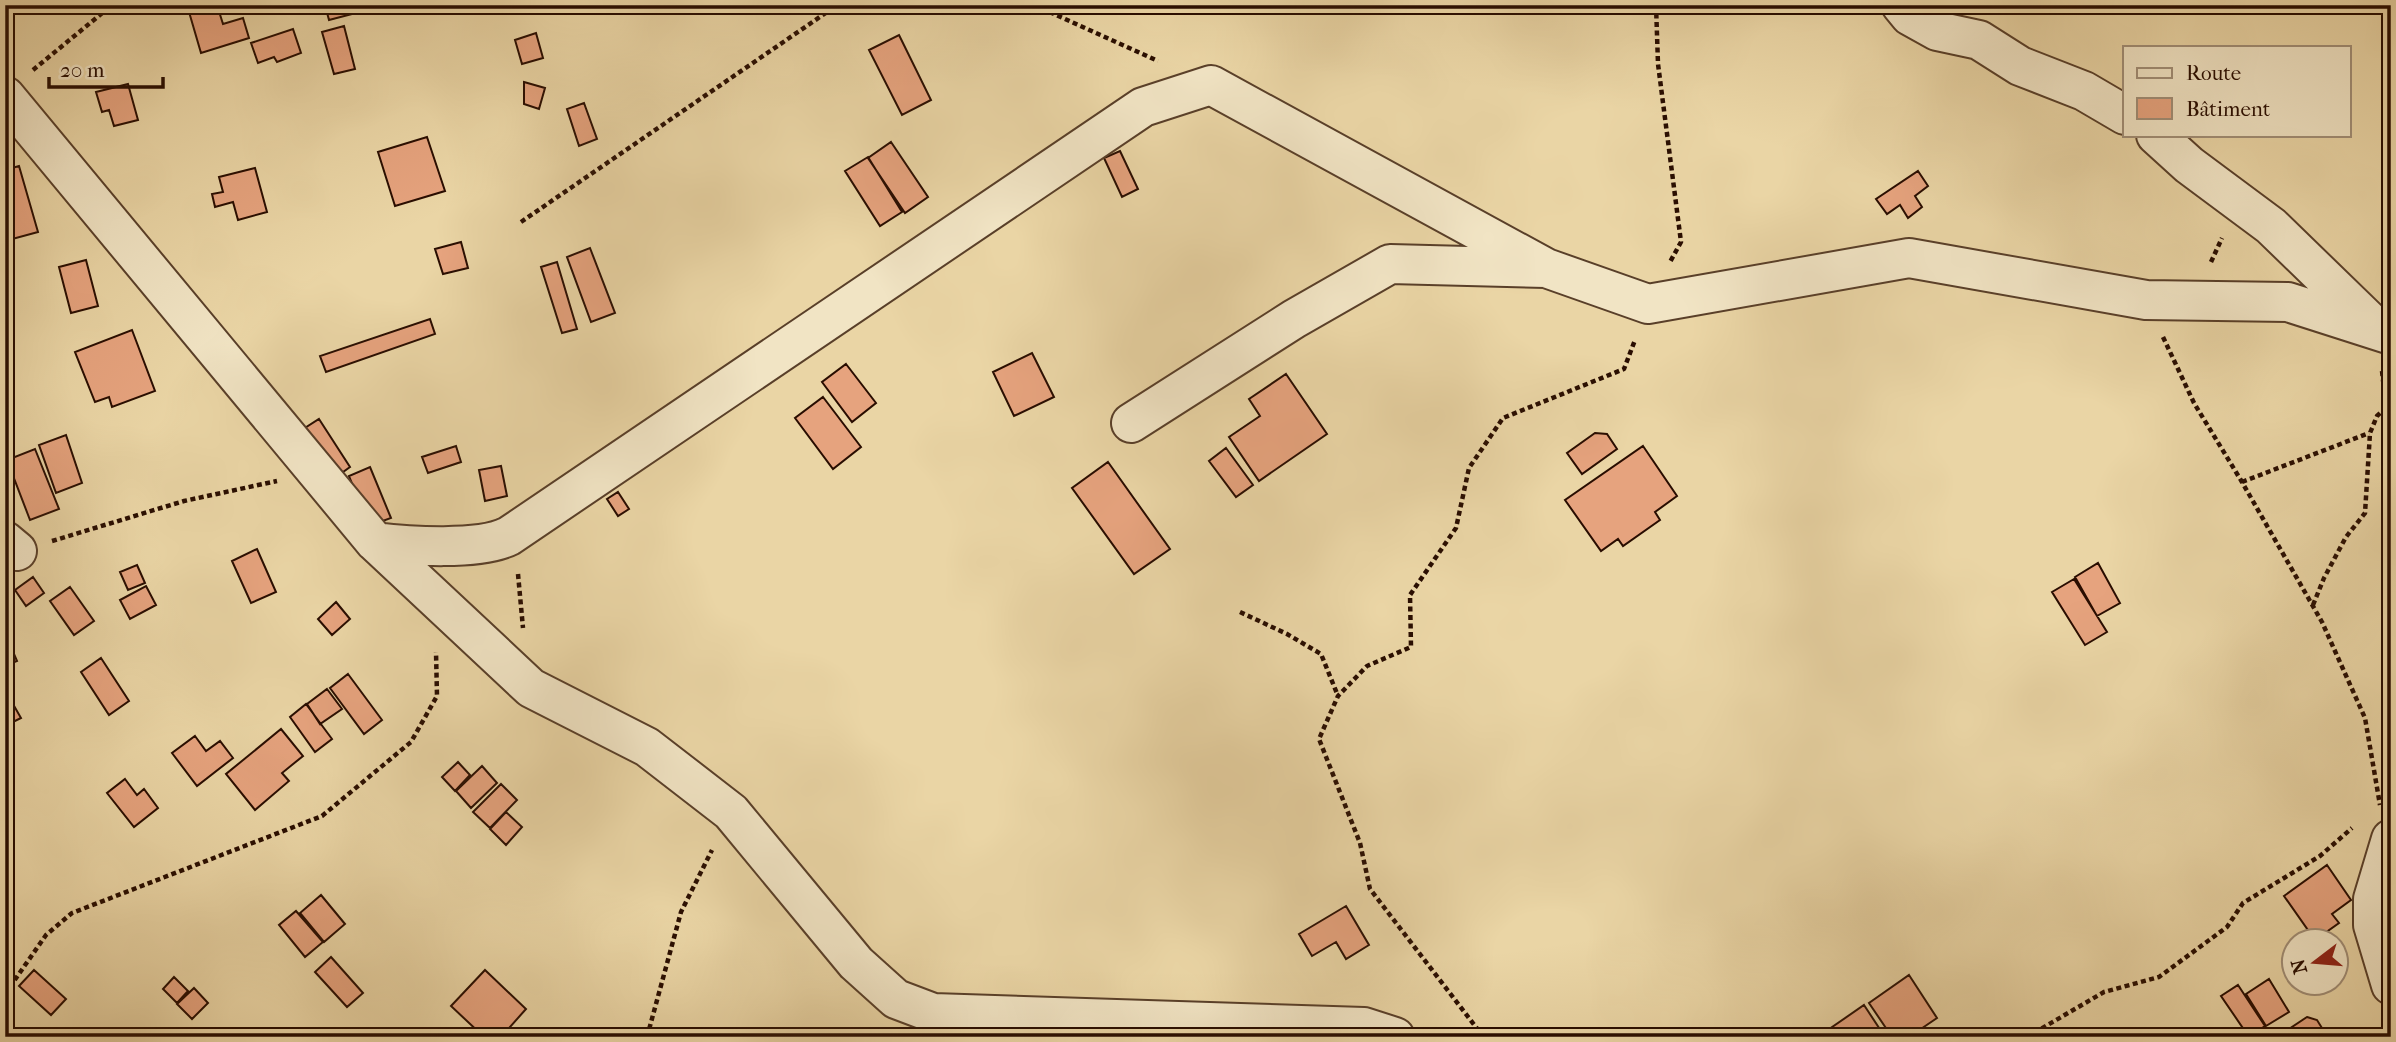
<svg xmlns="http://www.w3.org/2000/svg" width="2396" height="1042" font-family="'IM FELL French Canon',serif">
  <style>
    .building { fill: #e6a37e; stroke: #290d00; stroke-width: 2 }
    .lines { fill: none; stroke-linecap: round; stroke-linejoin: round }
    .minor-casing { stroke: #593f29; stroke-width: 42 }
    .path { stroke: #290d00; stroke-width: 4.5; stroke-dasharray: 5 3.5; stroke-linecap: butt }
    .minor { stroke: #f1e4c4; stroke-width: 38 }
  </style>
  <rect width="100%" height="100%" fill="#ead5a5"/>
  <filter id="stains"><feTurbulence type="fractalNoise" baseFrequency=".00286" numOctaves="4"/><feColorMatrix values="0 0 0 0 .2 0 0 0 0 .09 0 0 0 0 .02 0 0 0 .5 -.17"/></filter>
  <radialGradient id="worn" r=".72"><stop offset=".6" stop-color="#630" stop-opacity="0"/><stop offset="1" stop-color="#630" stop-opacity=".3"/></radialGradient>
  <!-- building -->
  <path class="building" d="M187 5H217L223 24 243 18 249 38 201 53Z
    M325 5H379V7L329 20Z
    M344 26 355 69 334 74 322 32Z
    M293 29 301 53 277 62 274 57 258 63 251 43Z
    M536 33 543 58 522 64 515 40Z
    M899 35 931 100 902 115 869 50Z
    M524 82 545 88 539 109 524 104Z
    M128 84 138 120 114 126 109 110 102 112 96 92Z
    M584 103 597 139 579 146 567 109Z
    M427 137 445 191 395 206 378 152Z
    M891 142 928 197 905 213 868 158Z
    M1120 151 1138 189 1122 197 1104 158Z
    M868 157 902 212 880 226 845 171Z
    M19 166 38 232 5 241V170Z
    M255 168 267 212 238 220 233 202 215 207 212 194 223 192 219 177Z
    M1918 171 1928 186 1915 196 1922 207 1908 218 1900 205 1887 214 1876 199Z
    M461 242 468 268 443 274 435 249Z
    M590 248 615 313 591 322 567 257Z
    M86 260 98 306 71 313 59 267Z
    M557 262 577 329 562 333 541 267Z
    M430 319 435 334 326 372 320 356Z
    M132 330 155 391 112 407 109 397 95 402 75 352Z
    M1032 353 1054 397 1014 416 993 372Z
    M846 364 876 403 852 422 822 382Z
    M1286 374 1327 434 1259 481 1229 437 1260 416 1249 399Z
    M823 397 861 447 833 469 795 418Z
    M319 419 350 467 329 482 297 433Z
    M1595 433 1607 434 1617 449 1582 474 1567 453Z
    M66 435 82 483 56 493 39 445Z
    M456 446 461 462 428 473 422 457Z
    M1643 446 1677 496 1655 512 1660 520 1623 546 1618 539 1601 551 1565 500Z
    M1226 448 1253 485 1236 497 1209 461Z
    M35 449 59 509 30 520 7 460Z
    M1108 462 1170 549 1134 574 1072 488Z
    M501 466 507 496 485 501 479 470Z
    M370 467 391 518 369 526 349 476Z
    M618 492 629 509 618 516 607 499Z
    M257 549 276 592 251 603 232 561Z
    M2098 563 2120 603 2097 616 2075 577Z
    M137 565 145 583 128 590 120 572Z
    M33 577 44 593 26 606 15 590Z
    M2074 579 2107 632 2085 645 2052 592Z
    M146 586 156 605 130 619 120 600Z
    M70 587 94 621 74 635 50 601Z
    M336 602 350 619 332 635 318 619Z
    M5 633 17 661 5 666Z
    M101 658 129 701 109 715 81 672Z
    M348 674 382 720 364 734 330 688Z
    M327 689 342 709 320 724 307 704Z
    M5 690 21 718 5 726Z
    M306 704 332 739 315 752 290 717Z
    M281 729 303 756 282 773 289 781 255 810 226 774Z
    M195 736 206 751 220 741 233 758 197 786 172 753Z
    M458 762 470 775 455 791 442 777Z
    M482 766 497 783 471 808 456 791Z
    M125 779 137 795 144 789 158 808 134 827 107 793Z
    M501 784 517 800 490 828 473 812Z
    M506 812 522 827 506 845 490 829Z
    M2327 865 2351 900 2332 914 2339 923 2315 940 2284 896Z
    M321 895 345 924 324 942 300 913Z
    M1346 906 1369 945 1346 959 1336 942 1312 956 1299 934Z
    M296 911 323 942 305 957 279 925Z
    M331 957 363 993 347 1007 315 972Z
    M34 970 66 999 51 1015 19 986Z
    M485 970 526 1009 501 1037H484L451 1006Z
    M1909 975 1937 1018 1909 1037H1892L1869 1003Z
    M174 977 188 991 177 1003 163 989Z
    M2269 979 2289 1012 2266 1026 2246 994Z
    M2238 985 2265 1026 2249 1037 2221 996Z
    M194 988 208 1003 192 1019 177 1004Z
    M1864 1005 1885 1037H1824L1822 1034Z
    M2307 1017 2317 1020 2322 1028 2320 1030 2324 1037H2295L2289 1029Z"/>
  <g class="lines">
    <!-- minor casing -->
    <g class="minor-casing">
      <path id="minor" d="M1901 5 1910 16 1937 31 1979 40 2020 66 2084 91 2125 115
        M5 96 375 542 531 688 647 747 731 812 856 963 896 999 933 1013 1364 1027 1395 1037
        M2156 135 2189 165 2271 226 2373 325
        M1131 423 1294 319 1390 264 1546 268 1648 304 1909 258 2146 300 2288 302 2391 335
        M5 541 17 551
        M375 542C408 546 480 551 509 536L1143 107 1211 85 1546 268
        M2391 839 2373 899V925L2391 985"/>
    </g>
    <!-- path -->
    <path class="path" d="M1034 5 1158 61
      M1656 5 1658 64 1681 242 1670 262
      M33 70 112 5
      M521 222 830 10 856 5
      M2211 262 2222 238
      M2163 337 2194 403 2242 482 2322 622 2365 718 2380 805
      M2382 371 2386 407
      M2242 482 2369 433
      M52 541 184 501 277 481
      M518 574 523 628
      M2313 605 2324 578 2346 537 2365 513 2370 433 2377 416 2391 403
      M1240 612 1287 634 1321 654 1338 696
      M5 994 46 935 72 913 322 816 411 742 437 696 436 652
      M1479 1031 1370 889 1360 843 1319 739 1338 696 1367 666 1411 647 1410 595 1456 528 1469 468 1503 418 1624 369 1635 340
      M647 1037 681 912 712 850
      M2027 1037 2104 992 2159 977 2227 927 2243 903 2320 856 2352 828"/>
    <!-- minor -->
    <use href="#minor" class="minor"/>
  </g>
  <!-- margin -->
  <rect width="2396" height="1042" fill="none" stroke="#ead5a5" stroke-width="28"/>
  <rect x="7" y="7" width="2382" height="1028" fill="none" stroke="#290d00" stroke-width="3.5"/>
  <rect x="14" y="14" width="2368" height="1014" fill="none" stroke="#290d00" stroke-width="2"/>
  <!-- legend -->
  <rect x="2123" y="46" width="228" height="91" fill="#f1e4c4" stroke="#a18e76" stroke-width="2"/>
  <rect x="2137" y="68" width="35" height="10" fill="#f1e4c4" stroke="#a18e76" stroke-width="2"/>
  <text x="2186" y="80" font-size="21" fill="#290d00">Route</text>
  <rect x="2137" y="98" width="35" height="21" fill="#e6a37e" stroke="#a18e76" stroke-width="2"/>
  <text x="2186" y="116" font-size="21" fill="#290d00">Bâtiment</text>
  <!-- north arrow -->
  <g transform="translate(2315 962) rotate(254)"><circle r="33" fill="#f1e4c4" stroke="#a18e76" stroke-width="2"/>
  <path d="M0-5L12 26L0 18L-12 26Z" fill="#8f2418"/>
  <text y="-10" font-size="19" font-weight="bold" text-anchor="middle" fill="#290d00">N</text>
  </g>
  <!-- scale -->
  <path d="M49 77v10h114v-10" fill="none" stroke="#290d00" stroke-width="3.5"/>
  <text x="60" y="77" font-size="21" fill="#290d00" stroke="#f1e4c4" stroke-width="5" paint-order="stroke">20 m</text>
  <rect width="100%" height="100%" filter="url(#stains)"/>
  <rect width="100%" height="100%" fill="url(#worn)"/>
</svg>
